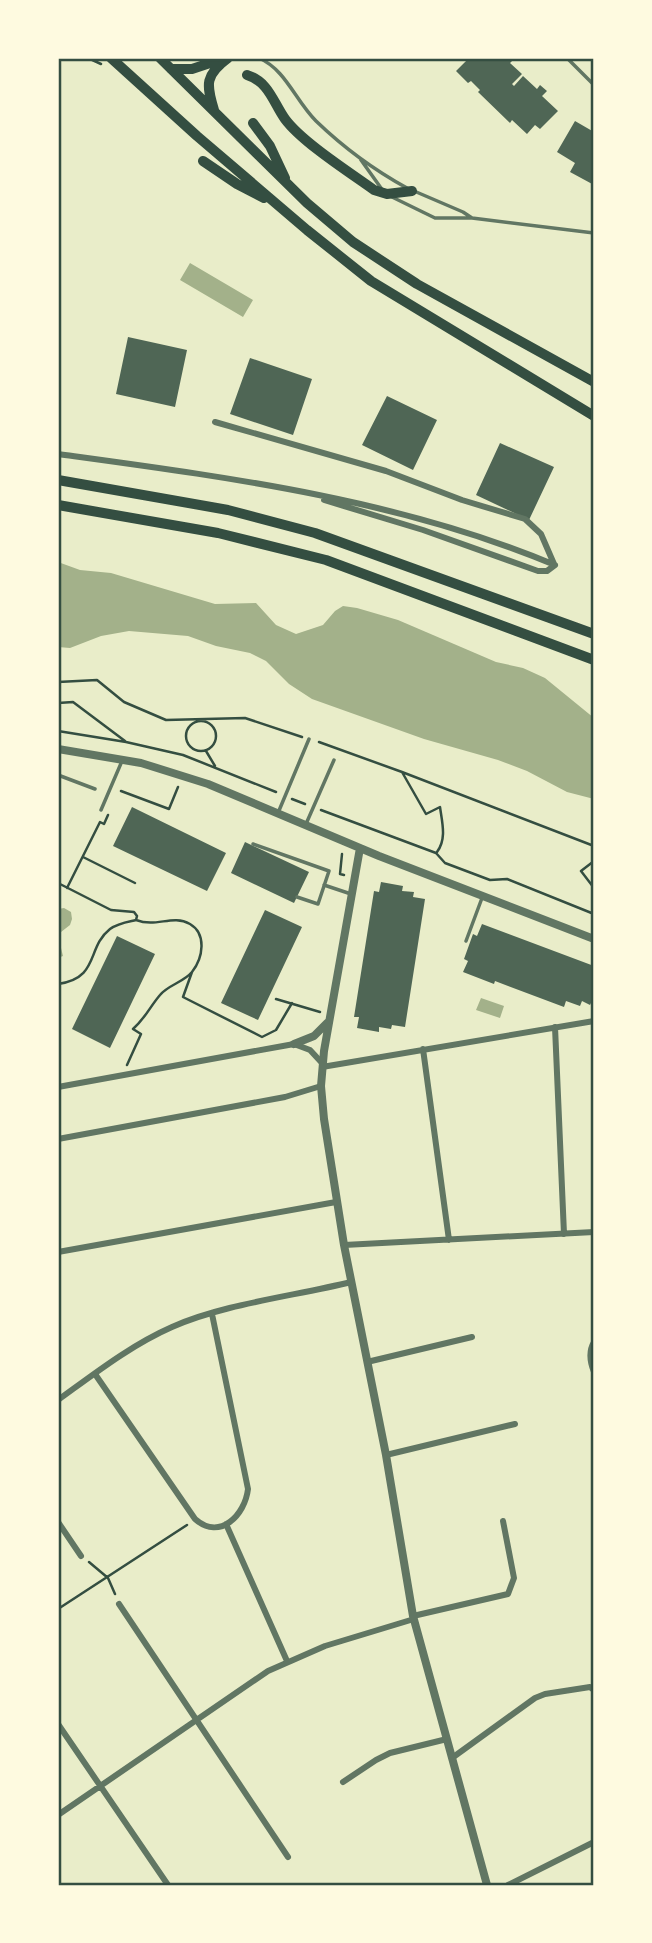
<svg xmlns="http://www.w3.org/2000/svg" width="652" height="1943" font-family="'Noto Sans',sans-serif">
  <style>
    .water { fill: #a3b18a }
    .building { fill: #4f6655 }
    .lines { fill: none; stroke-linecap: round; stroke-linejoin: round }
    .path { stroke: #344e41; stroke-width: 2.5 }
    .service { stroke: #617663; stroke-width: 3.5 }
    .minor { stroke: #617663; stroke-width: 6 }
    .tertiary { stroke: #617663; stroke-width: 8 }
    .primary { stroke: #344e41; stroke-width: 10 }
    .motorway { stroke: #344e41; stroke-width: 10 }
    .neatline { fill: none; stroke: #344e41; stroke-width: 2.5 }
  </style>
  <rect width="100%" height="100%" fill="#e9edc9"/>
  <!-- water -->
  <path class="water" d="M190 263 253 300 243 317 180 280Z
    M58 562 80 570 111 573 215 604 256 603 276 625 296 634 323 625 335 611 343 606 357 608 398 620 496 662 523 668 545 678 594 718V799L567 792 527 771 498 760 424 739 312 699 289 684 266 661 250 653 216 646 188 636 129 631 101 636 70 648 58 647Z
    M64 908 71 912 72 919 70 925 61 932 59 940 63 956 58 958V909Z
    M481 998 504 1006 500 1018 476 1010Z"/>
  <!-- building -->
  <path class="building" d="M469 58H515L510 63 522 74 512 84 514 86 523 76 537 89 540 85 547 91 542 96 558 111 540 129 535 125 527 134 512 120 510 123 478 92 480 90 471 81 468 83 456 71Z
    M575 121 594 132V185L570 172 575 163 557 152Z
    M128 337 187 350 175 407 116 394Z
    M250 358 312 379 293 435 230 414Z
    M387 396 437 420 413 470 362 445Z
    M500 443 554 467 529 520 476 495Z
    M132 807 226 853 207 891 113 846Z
    M245 842 309 872 294 903 231 873Z
    M381 882 403 886 402 891 414 892 413 897 425 899 405 1027 392 1025 391 1029 379 1027V1032L357 1028 359 1017H354L374 891 379 892Z
    M265 910 302 927 258 1020 221 1003Z
    M482 924 594 966V997L590 1005 582 1001 580 1006 566 1001 564 1007 495 981 494 984 463 972 468 961 464 959 473 934 477 936Z
    M117 936 155 954 110 1048 72 1029Z"/>
  <g class="lines">
    <!-- path -->
    <path class="path" d="M88 58 101 64
      M58 682 97 680 124 702 166 720 245 718 302 737
      M58 703 73 702 125 741
      M186 736a15 15 0 1 1 30 0a15 15 0 1 1-30 0Z
      M58 731 126 742 183 755 276 792
      M319 742 402 772 594 846
      M206 751 215 766
      M402 772 426 814 440 807C442 822 447 839 437 852
      M121 791 169 809 178 787
      M292 799 305 804
      M321 810 436 853 445 863 490 880 507 879 594 914
      M342 854 340 874 344 875
      M83 857 135 883
      M594 861 581 871 594 888
      M58 883 111 910 134 912 137 916 136 920C127 922 118 923 110 929 86 948 100 978 58 984
      M67 888 100 822 104 824 108 815
      M192 972 183 997 262 1037 276 1030 292 1003
      M276 999 320 1012
      M127 1065 141 1034 133 1029C147 1016 149 1008 160 995 168 985 184 982 192 972 203 958 207 934 190 924 172 914 157 928 136 920
      M89 1562 108 1578 115 1594
      M58 1609 187 1525"/>
    <!-- service -->
    <path class="service" d="M259 58C286 70 295 100 316 121 343 147 374 170 407 188
      M567 58 594 85
      M361 160 381 188
      M414 191 463 212 472 218
      M392 197 435 218H472L594 233
      M58 775 95 789
      M101 810 122 761
      M278 813 309 739
      M306 824 334 760
      M253 844 329 871 318 904 297 897
      M324 885 351 894
      M466 941 482 898"/>
    <!-- minor -->
    <path class="minor" d="M215 422 386 471 462 500 525 519 541 534 554 564
      M58 454C226 477 398 499 555 565
      M324 500 423 530 538 571H547L555 565
      M555 1027 564 1234
      M423 1049 449 1240
      M322 1067 594 1021
      M58 1087 294 1044 310 1050 322 1063
      M58 1139 285 1097 321 1086
      M344 1245 594 1232
      M58 1252 336 1202
      M594 1342C588 1352 590 1362 594 1372
      M367 1362 472 1337
      M95 1374 195 1519C220 1541 245 1515 248 1489L212 1314
      M58 1400C94 1374 131 1345 172 1327 223 1304 295 1296 351 1282
      M386 1455 515 1424
      M58 1522 81 1556
      M226 1524 287 1661
      M119 1604 288 1857
      M413 1616 508 1594 514 1578 503 1521
      M58 1724 168 1885
      M452 1758 535 1698 545 1694 590 1687 594 1690
      M343 1782 376 1760 390 1753 447 1739
      M58 1815 268 1671 325 1646 414 1619
      M508 1885 594 1842"/>
    <!-- tertiary -->
    <path class="tertiary" d="M58 749 141 763 208 784 379 856 594 939
      M360 848 324 1051 321 1086 324 1119 344 1245 386 1455 413 1616 487 1885
      M294 1044 314 1036 327 1023"/>
    <!-- primary -->
    <path class="primary" d="M111 58 197 136 307 230 371 281 594 416
      M160 58 307 203 353 242 417 284 594 382
      M171 69H192L222 59
      M247 75C269 82 273 102 285 119 302 142 349 172 374 190L387 194 412 191
      M214 110C206 84 205 75 228 58
      M253 123 270 146 285 178
      M203 161 237 184 264 198"/>
    <!-- motorway -->
    <path class="motorway" d="M58 480 228 510 315 533 594 634
      M58 505 218 533 326 560 594 660"/>
  </g>
  <!-- border -->
  <rect width="652" height="1943" fill="none" stroke="#fefae0" stroke-width="119"/>
  <rect x="60" y="60" width="532" height="1824" class="neatline"/>
</svg>
